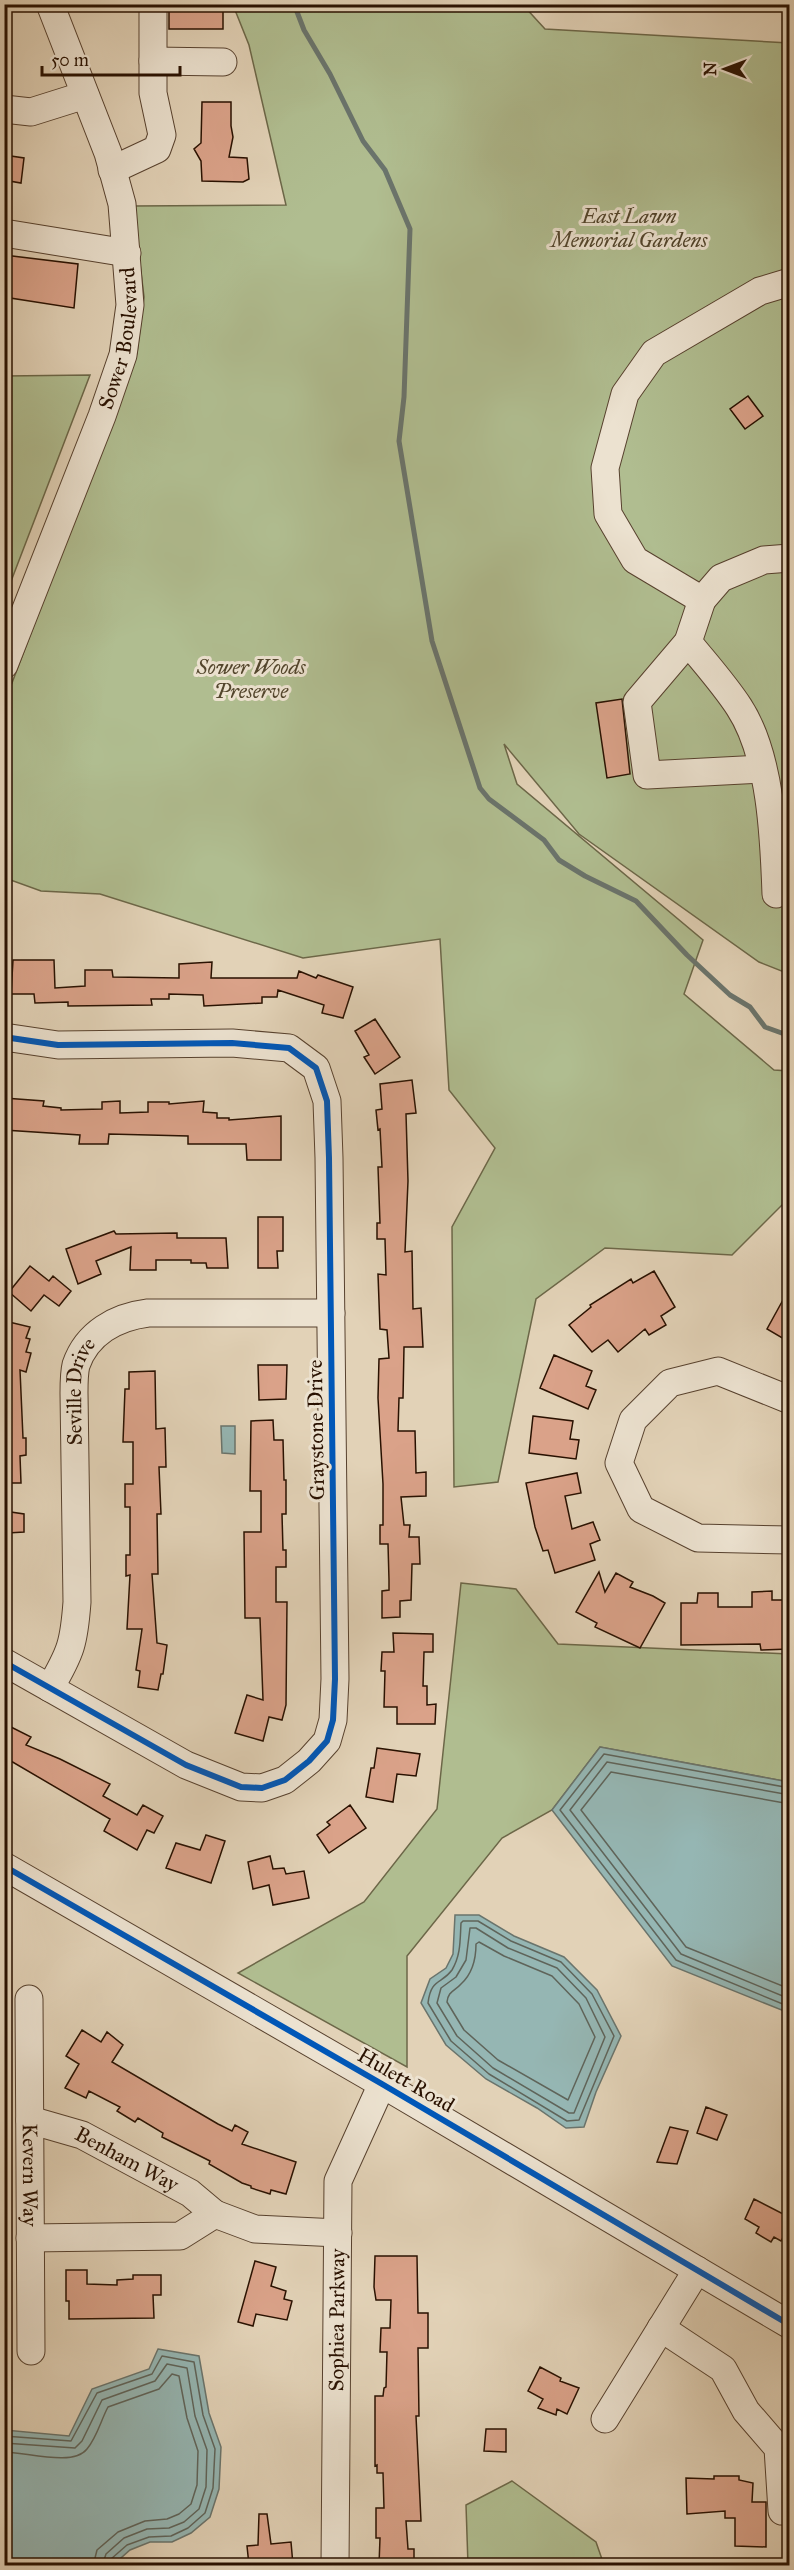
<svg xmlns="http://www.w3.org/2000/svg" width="794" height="2570" font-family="'IM FELL Great Primer',serif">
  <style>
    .green { fill: #b0bd90; stroke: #6c6748; stroke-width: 1.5 }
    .water { fill: #95b6b3; stroke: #6a746c; stroke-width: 1.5 }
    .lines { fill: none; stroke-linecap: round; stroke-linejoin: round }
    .shore { stroke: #5f645a; stroke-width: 1.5 }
    .stream { stroke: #6a746c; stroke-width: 5 }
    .building { fill: #daa289; stroke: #291101; stroke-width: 1.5 }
    .minor-casing { stroke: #57412e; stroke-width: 29 }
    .minor { stroke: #ece2d0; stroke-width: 27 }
    .cycleway-casing { stroke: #ece2d0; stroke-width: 10 }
    .cycleway { stroke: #0057b8; stroke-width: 6 }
    .labels { text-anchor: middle; stroke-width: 6; stroke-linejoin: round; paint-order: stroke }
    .park-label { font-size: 21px; font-style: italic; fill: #52452c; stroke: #ece2d0 }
    .street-label { font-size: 21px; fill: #291101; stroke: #ece2d0 }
  </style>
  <rect width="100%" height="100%" fill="#e2d2b7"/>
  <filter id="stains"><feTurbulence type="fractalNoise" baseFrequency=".00333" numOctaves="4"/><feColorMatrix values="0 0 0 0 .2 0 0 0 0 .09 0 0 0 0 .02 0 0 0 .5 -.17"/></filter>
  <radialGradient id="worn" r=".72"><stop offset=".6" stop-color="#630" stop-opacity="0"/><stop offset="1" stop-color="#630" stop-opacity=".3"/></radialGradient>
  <!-- green -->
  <path class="green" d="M233 5H523L545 29 789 43V974L759 962 579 834 504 744 517 784 703 940 684 994 774 1070 789 1071V1198L732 1255 605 1248 536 1299 498 1482 454 1487 452 1227 495 1148 449 1090 440 939 303 958 100 894 41 891 5 878 4 704 137 353 144 297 133 206 286 205 249 45Z
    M90 375 5 597V376Z
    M461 1583 516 1589 558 1644 789 1654V1782L600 1747 552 1810 502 1838 407 1956V2067L238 1973 364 1902 437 1809Z
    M512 2481 596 2542 604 2565H468L466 2505Z"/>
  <!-- water -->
  <path class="water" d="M221 1426H235V1454L222 1453Z
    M600 1747 789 1782V2013L672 1966 552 1810Z
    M455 1915H479L514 1936 564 1957 597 1990 621 2036 596 2092 584 2127 566 2128 537 2108 486 2079 446 2045 421 2003 430 1979 446 1968 453 1954Z
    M158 2349 199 2356 209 2413 221 2447 219 2489 210 2517 191 2533 172 2542H150L130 2550 113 2565H5V2430L69 2436 92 2389 149 2369Z"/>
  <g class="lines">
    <!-- shore -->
    <path class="shore" d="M790 1788 604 1754 560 1810 676 1960 790 2007
      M790 1795 607 1762 570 1810 681 1954 790 1999
      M790 1804 611 1772 581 1810 686 1947 790 1989
      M463 1921H478L511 1941 561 1962 592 1994 614 2036 579 2120 567 2121 489 2074 451 2041 428 2003C431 1978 442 1984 452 1970 461 1955 460 1940 461 1923Z
      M470 1928H476L508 1948 557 1968 586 1998 605 2037 574 2113H569L493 2068 457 2036 437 2003 441 1988 456 1977 466 1960Z
      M479 1942 504 1956 552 1976 579 2004 595 2037 568 2100 498 2060 464 2030 447 2002C448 1991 455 1991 461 1984 472 1974 476 1958 476 1944Z
      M4 2436 71 2441 97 2393 152 2374 162 2356 194 2362 203 2415 215 2449 213 2488 205 2513 188 2528 171 2536 149 2537 127 2545 111 2559 110 2566
      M4 2443 75 2448 82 2441 102 2400 155 2381 167 2364 187 2368 195 2416 207 2450 206 2487 199 2509 184 2522 169 2528 147 2529 124 2538 106 2554 102 2566
      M4 2452C26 2452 73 2467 87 2449 97 2437 101 2420 108 2407L159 2389 172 2374 179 2376 187 2418 198 2451 197 2485 191 2504 179 2514 167 2519 145 2521 118 2532 97 2550 93 2566"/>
    <!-- stream -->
    <path class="stream" d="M294 4 304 30 330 74 363 141 385 170 410 229 404 397 399 441 432 641 480 788 489 799 544 840 559 860 585 876 636 901 687 955 730 995 750 1007 765 1027 790 1036"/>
  </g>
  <!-- building -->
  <path class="building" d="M169 4H223V29H169Z
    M202 102H231V126L233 137 229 157 247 158 249 179 243 182 202 181 201 161 194 149 201 143Z
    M4 155 24 158 21 183 4 180Z
    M4 255 78 264 74 308 4 297Z
    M748 396 763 416 745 429 730 409Z
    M622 699 630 774 607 778 596 703Z
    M13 960H54L55 988 85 986V970H112L113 977 179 978V964L212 962 211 978H297L299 971 316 978 318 975 353 987 343 1018 322 1013 324 1005 278 990 277 997H262V1003L204 1006 203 995 169 994V999H151L152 1005 68 1006V1002L35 1003 34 994H11Z
    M375 1019 400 1057 375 1074 364 1057 369 1055 355 1031Z
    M412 1080 416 1113 406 1114 408 1181 405 1252 412 1251 413 1309 421 1308 423 1347H404L403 1398H399L398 1431H415L416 1473 426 1472V1496L401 1497 404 1525H410L409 1537H419L420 1564H412L411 1600 400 1601V1617L382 1618V1591L389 1590V1580L388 1544H380V1525H383V1484L378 1398 379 1359 389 1358 387 1330 380 1329 378 1274 386 1275 385 1239H377V1223H380L378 1167H382L380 1129 378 1130 376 1110 382 1109 380 1084Z
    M4 1098 44 1101 43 1106 61 1108V1110L102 1109V1102L120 1101V1113L148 1112V1102H169V1104L204 1101 203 1112 217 1113V1118H229V1120L281 1116V1160H247L246 1144H188V1136L109 1134 108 1144H79L80 1135 4 1130Z
    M258 1217H283V1251H277L278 1268H258Z
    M114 1231 116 1234 177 1233V1238H226L228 1268H207L206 1263H191V1260H156V1270H130L131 1247 96 1261 101 1274 78 1284 66 1249Z
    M30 1266 49 1281 53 1276 71 1291 59 1306 44 1295 31 1311 9 1292Z
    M654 1271 675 1307 661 1316 666 1325 649 1335 645 1329 618 1352 608 1340 592 1352 569 1325 591 1307 590 1305 631 1279 633 1283Z
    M789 1289V1329L784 1339 767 1329Z
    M9 1322 30 1327 26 1338 30 1339 26 1352 31 1353 26 1372 20 1370 23 1438H26V1455L20 1456 21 1483H4V1372L11 1352 4 1350V1336Z
    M554 1355 592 1371 586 1386 596 1390 588 1409 540 1388Z
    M258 1365H287L286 1399 259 1400Z
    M155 1371 156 1429 165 1428 166 1467H159L161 1514H157L158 1574H152L157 1643 167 1645 163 1674H161L158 1690 138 1687 140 1671 136 1670 142 1629H127L130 1575 126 1576V1555H130V1507H125V1484H133V1442H123L125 1389H129V1372Z
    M533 1416 573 1421 570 1439 579 1440 576 1459 529 1453Z
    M273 1420 274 1440H283L284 1480H286V1514H282L283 1550H286V1567H276V1602H287L286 1705 282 1720 269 1717 263 1741 235 1733 247 1695 263 1700 260 1618H245L244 1532H261V1491H250L251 1421Z
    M577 1473 581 1493 565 1496 572 1529 593 1522 600 1540 590 1544 595 1560 555 1573 548 1550 543 1551 535 1527 526 1483Z
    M4 1511 24 1514V1532L8 1533V1529H4Z
    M599 1572 605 1592 616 1573 633 1582 630 1587 653 1596 665 1603 640 1648 595 1627 597 1623 576 1612Z
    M772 1591V1600H789V1649L761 1650 760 1644 681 1645V1603H697L698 1593H718V1607H752V1592Z
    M393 1633 433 1634V1652H424L423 1686H427V1705L436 1704 435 1724H397V1707H384L385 1671H381L382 1652H394Z
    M9 1726 31 1737 26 1745 60 1759 110 1784 103 1796 137 1815 143 1805 163 1816 154 1833 147 1830 137 1850 104 1831 110 1819 4 1757V1734Z
    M377 1748 420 1754 416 1776 397 1774 393 1802 366 1797 371 1768H374Z
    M350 1805 366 1828 329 1853 317 1835 330 1825 327 1822Z
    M206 1835 225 1841 211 1883 166 1868 176 1843 200 1850Z
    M270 1856 273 1869 284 1868 286 1874 304 1871 309 1898 273 1905 269 1885 253 1889 248 1862Z
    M82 2030 101 2042 107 2032 123 2045 112 2062 218 2124 232 2131 235 2125 248 2132 242 2144 296 2162 286 2194 271 2190 270 2194 251 2188V2186L242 2183 209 2164 210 2161 162 2137 163 2133 138 2118 135 2122 117 2111 120 2107 89 2091 86 2098 65 2088 79 2064 66 2056Z
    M706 2107 727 2115 717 2140 697 2133Z
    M670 2127 688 2131 677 2164 657 2162Z
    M754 2199 789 2217V2226L781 2241 774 2237 771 2242 756 2233 759 2227 745 2219Z
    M375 2256H417L418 2313H428V2348H418L419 2416H416L421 2521H406L408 2549H414V2565H379L380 2538H376V2508H384L383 2473H377V2465L375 2466V2396H383L384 2388 386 2387 387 2352H380L381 2328H390L391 2300H376L374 2287Z
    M255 2261 276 2267 271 2286 286 2291 284 2299 292 2301 287 2320 256 2314 253 2326 238 2322Z
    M66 2270H87V2284L117 2285V2280L133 2279V2275H161V2295H153L154 2318 69 2319V2301H66Z
    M540 2367 561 2378 560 2381 579 2388 567 2414 557 2409 556 2415 538 2408 543 2399 528 2391Z
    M486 2429H506V2452L484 2451Z
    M714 2476H739V2480L753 2483 752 2502H766V2547L735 2546V2518H725V2511L687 2514 686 2478 714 2479Z
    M259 2514H267L271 2544 291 2542 293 2565H249L247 2546 258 2545Z"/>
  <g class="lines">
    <!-- minor casing -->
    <g class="minor-casing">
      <g id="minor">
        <path d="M153 61 223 62"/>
        <path d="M4 109 31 112 85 95"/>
        <path d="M112 170 157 149 162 135 153 93V4"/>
        <path d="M4 233 127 253"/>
        <path d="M790 282 760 291 654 353 625 394 605 468 608 514 635 560 702 600 721 578 764 560 790 558"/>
        <path d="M702 600 688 642 637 702 647 775 762 769"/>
        <path d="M688 642C705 663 724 684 739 707 771 756 774 837 776 894"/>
        <path id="s1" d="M4 665 102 416 123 355 130 305 122 204 108 153 50 4"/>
        <path d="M4 1037 58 1045 232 1043 289 1048 316 1068 327 1101 329 1158 335 1679 333 1720 327 1741 309 1761 285 1780 262 1788 241 1787 186 1765 4 1662"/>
        <path d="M790 1400 718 1371 670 1383 633 1420 619 1463 641 1509 698 1538 790 1540"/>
        <path id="s2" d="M50 1688C71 1652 74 1643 77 1602L74 1393C74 1385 74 1373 76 1365 87 1333 116 1317 148 1313H331"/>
        <path d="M4 1866 382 2084 790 2325"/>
        <path id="s3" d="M29 1999 31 2351"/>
        <path id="s4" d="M30 2120 82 2135 190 2193 215 2214"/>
        <path d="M30 2238 180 2236 215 2214 255 2229 338 2233"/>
        <path d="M661 2328 723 2369 746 2411 778 2448 782 2511"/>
        <path d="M605 2419 697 2270"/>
        <path id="s5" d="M335 2566 338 2181 382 2084"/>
      </g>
    </g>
    <!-- minor -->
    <use href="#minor" class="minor"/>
    <!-- cycleway casing -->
    <g class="cycleway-casing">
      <path id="cycleway" d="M4 1037 58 1045 232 1043 289 1048 316 1068 327 1101 329 1158 335 1679 333 1720 327 1741 309 1761 285 1780 262 1788 241 1787 186 1765 4 1662
        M4 1866 382 2084 790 2325"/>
    </g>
    <!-- cycleway -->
    <use href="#cycleway" class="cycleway"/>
  </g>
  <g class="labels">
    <!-- park labels -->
    <g class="park-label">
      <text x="629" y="223">East Lawn<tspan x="629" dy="24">Memorial Gardens</tspan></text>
      <text x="251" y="674">Sower Woods<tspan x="251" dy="24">Preserve</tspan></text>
    </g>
    <!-- street labels -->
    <g class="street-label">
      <text dy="7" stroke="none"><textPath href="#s1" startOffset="348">Sower Boulevard</textPath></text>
      <text dy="7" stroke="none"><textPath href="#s2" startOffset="303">Seville Drive</textPath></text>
      <text transform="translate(316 1430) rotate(-91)" y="7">Graystone Drive</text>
      <text transform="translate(406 2080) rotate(30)" y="7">Hulett Road</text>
      <text dy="7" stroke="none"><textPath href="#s4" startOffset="105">Benham Way</textPath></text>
      <text dy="7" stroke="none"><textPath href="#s3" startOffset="176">Kevern Way</textPath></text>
      <text dy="7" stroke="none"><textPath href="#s5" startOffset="246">Sophiea Parkway</textPath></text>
    </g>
  </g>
  <!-- margin -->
  <rect width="794" height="2570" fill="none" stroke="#e2d2b7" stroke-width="24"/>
  <rect x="6" y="6" width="782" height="2558" fill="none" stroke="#291101" stroke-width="3"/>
  <rect x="12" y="12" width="770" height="2546" fill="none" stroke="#291101" stroke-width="1.5"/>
  <!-- north arrow -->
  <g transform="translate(725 69) rotate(270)" stroke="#ece2d0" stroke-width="4.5" paint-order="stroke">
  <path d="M0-4.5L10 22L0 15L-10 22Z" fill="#291101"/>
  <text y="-9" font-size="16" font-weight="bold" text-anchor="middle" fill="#291101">N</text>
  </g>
  <!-- scale -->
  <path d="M42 66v9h138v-9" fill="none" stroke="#291101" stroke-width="3"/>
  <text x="51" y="66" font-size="18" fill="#291101" stroke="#ece2d0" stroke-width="4.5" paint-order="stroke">50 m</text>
  <rect width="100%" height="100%" filter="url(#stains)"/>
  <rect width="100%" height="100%" fill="url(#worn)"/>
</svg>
